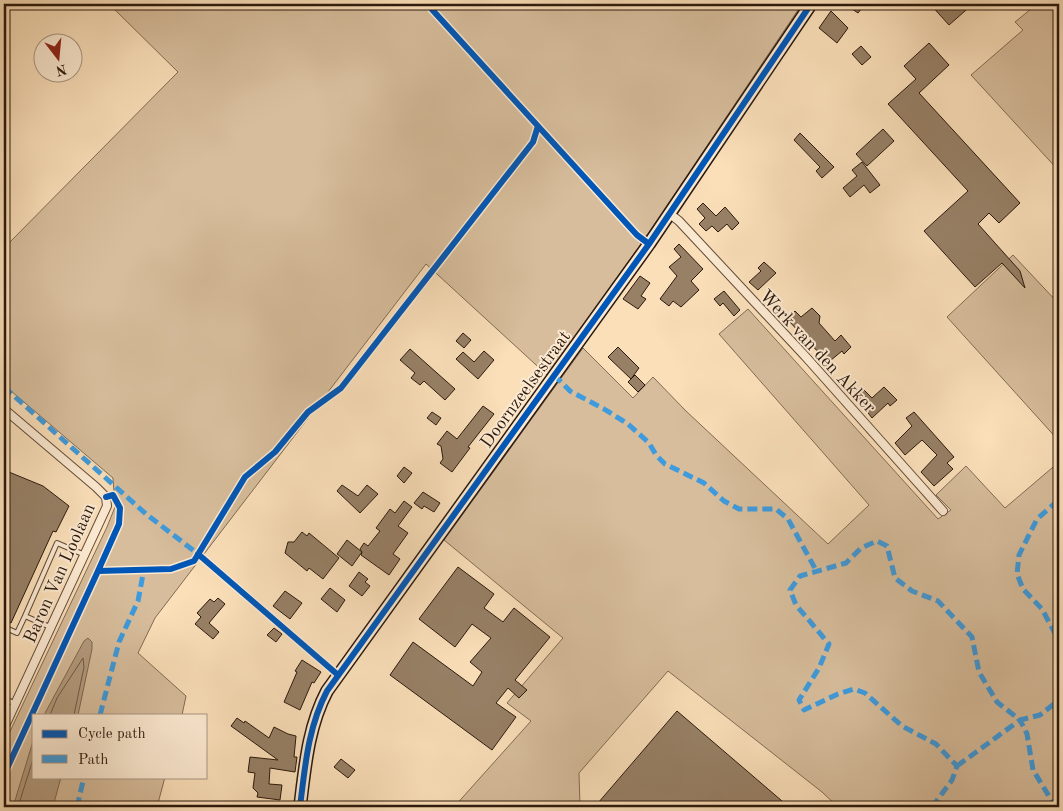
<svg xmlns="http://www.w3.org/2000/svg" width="1063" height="811" font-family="'Old Standard TT',serif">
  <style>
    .green { fill: #d7bd9c; stroke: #826b54 }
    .water { fill: #b49c7f; stroke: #7e6851 }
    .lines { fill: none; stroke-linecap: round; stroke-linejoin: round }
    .shore { stroke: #705a46; stroke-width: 1 }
    .building { fill: #978066; stroke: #2c190d }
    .service-casing { stroke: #604a38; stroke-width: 6 }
    .minor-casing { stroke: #604a38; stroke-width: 10 }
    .secondary-casing { stroke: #2c190d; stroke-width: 14 }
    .service { stroke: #fcead2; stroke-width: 4 }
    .minor { stroke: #fcead2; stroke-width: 8 }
    .secondary { stroke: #fcead2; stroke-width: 11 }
    .quiet { stroke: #3d9bde; stroke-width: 5; stroke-dasharray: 10 5; stroke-linecap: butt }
    .cycleway-casing { stroke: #fcead2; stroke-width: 9 }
    .cycleway { stroke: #0057b8; stroke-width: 6 }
    .labels { text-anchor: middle; stroke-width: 4; stroke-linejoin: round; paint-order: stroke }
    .street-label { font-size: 18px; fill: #2c190d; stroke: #fcead2 }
  </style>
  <rect width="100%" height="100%" fill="#fadfb9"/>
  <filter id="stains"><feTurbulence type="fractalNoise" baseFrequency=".004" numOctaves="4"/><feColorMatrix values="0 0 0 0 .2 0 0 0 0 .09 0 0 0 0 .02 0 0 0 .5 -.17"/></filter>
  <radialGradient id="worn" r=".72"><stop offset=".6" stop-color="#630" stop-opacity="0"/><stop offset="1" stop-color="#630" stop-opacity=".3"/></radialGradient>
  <!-- green -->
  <path class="green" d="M109 4H802L648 234 640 241 641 244 547 375 426 264 155 618 138 653 186 696 182 715H34V777H165L157 807H4V744L107 527 115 507 113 478 4 385V248L178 72Z
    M1037 4H1059V171L971 75 1023 30 1015 22Z
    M1013 255 1059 304V441L947 317Z
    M748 309 938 519 951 510 936 495 966 466 1005 508 1059 462V807H838L822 792 668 671 579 773 580 807H454L531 721 507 703 563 638 444 540 583 348 633 398 653 377 686 411 828 544 869 505 719 334Z"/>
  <!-- water -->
  <path class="water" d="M88 638 92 642V649L78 715H44L84 641Z
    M34 738V777H61L53 807H13Z"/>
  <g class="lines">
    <!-- shore -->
    <path class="shore" d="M50 715 57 698 83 658 84 667 74 715
      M18 807 34 756"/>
  </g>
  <!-- building -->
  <path class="building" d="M845 4H865L858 13Z
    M930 4H973L949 25Z
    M831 11 848 28 837 43 819 28Z
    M929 43 949 65 919 93 1020 203 999 223 989 213 978 224 1020 271 1025 288 1002 263 975 287 924 231 968 191 888 104 916 79 904 66Z
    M861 46 871 57 862 65 852 54Z
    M883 129 894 141 867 166 856 154Z
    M800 133 834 167 822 178 816 171 820 167 794 140Z
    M862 162 880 185 870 193 864 185 850 197 843 188 857 176 852 170Z
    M703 203 716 216 725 207 739 223 732 230 727 224 718 232 712 226 706 231 699 224 705 218 697 209Z
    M679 244 703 269 691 281 699 290 681 307 673 301 669 306 660 299 677 276 669 267 681 257 674 249Z
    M764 262 776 273 758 290 749 282 761 271 758 268Z
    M640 276 650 283 641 296 646 299 638 309 623 299Z
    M724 291 740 310 734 316 723 303 720 306 714 299Z
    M812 308 820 316 819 323 835 341 841 335 851 347 844 354 842 351 825 365 819 359 822 356 787 319 795 311 801 317Z
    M463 333 471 340 464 348 456 341Z
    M618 347 639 368 631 379 608 357Z
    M410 349 455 389 445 400 424 381 420 385 411 378 415 373 400 360Z
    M484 351 494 360 478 379 456 359 463 352 474 362Z
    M635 375 645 385 638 392 628 382Z
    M884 387 897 400 890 406 888 403 872 418 856 397 864 390 872 398Z
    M483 406 494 414 468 447 470 448 452 472 440 463 443 459 441 446 437 444 447 431 457 439Z
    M432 412 441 418 436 425 427 418Z
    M914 412 954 457 947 463 953 469 934 486 921 472 937 455 922 440 905 455 895 443 912 426 906 418Z
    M404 467 412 473 404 483 397 476Z
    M4 470 43 486 69 506 56 532 53 531 11 623 4 620Z
    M342 485 358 496 367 485 378 494 360 513 337 491Z
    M423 492 440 503 434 512 424 506 422 509 414 503Z
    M404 501 412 507 398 526 408 533 393 554 400 559 389 575 361 555 362 552 352 566 337 554 347 540 362 552 360 549 364 543 368 546 380 531 376 528 390 509 395 513Z
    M302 532 307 536 309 533 339 558 323 579 309 568 307 571 285 553 288 542H294Z
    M458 567 494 594 484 608 503 622 514 608 550 637 515 680 527 690 519 698 508 688 496 703 516 717 492 750 390 675 413 642 473 686 482 672 470 662 491 638 472 624 455 647 419 619Z
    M359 572 368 579 365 582 370 586 362 596 349 586Z
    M330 588 345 600 337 612 321 599Z
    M285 591 302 603 290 619 273 606Z
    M218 598 225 604 209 623 219 632 213 639 195 624 201 617 197 613 210 599 214 602Z
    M274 628 282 634 276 642 267 635Z
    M302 660 321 672 314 683 312 682 300 710 284 702 297 672 295 671Z
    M677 711 789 807H603L598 803Z
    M237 718 244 723 245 721 269 738 274 727 288 734 296 736 294 757H297L295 772 270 768 269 784 282 785 280 800 257 797 258 793 253 788 255 773 248 772 250 757 278 760 231 726Z
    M341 759 355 770 348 778 334 767Z"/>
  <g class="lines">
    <!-- service casing -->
    <g class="service-casing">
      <path id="service" d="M4 627 17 633 25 616
        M50 627 25 616 57 543 85 555
        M4 698 15 704"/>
    </g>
    <!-- minor casing -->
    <g class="minor-casing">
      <path id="minor" d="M670 214 679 221 805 356 943 511
        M4 409 96 487 106 497 107 506 4 728"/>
    </g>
    <!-- secondary casing -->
    <g class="secondary-casing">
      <path id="secondary" d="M300 807C305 767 308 727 327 691L649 244 811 4"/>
    </g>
    <!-- service -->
    <use href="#service" class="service"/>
    <!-- minor -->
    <use href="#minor" class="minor"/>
    <!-- secondary -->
    <use href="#secondary" class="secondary"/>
    <!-- quiet -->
    <path class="quiet" d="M554 375 570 391 604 409 628 424 649 443 656 455 665 464 704 483 724 501 739 509H776L788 519 817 572
      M4 387 146 514 202 557
      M1059 503 1054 504 1037 519 1019 555 1017 574 1023 589 1042 609 1059 641
      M100 715 119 642 138 601 144 569
      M957 766 1020 720 1027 734 1033 770 1055 806
      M77 807 84 777
      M932 807 952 780 957 766 936 744 902 726 865 693 854 689 838 694 804 710 799 700 819 668 829 644 796 605 790 590 800 576 846 563 861 548 877 541 887 546 895 578 912 591 938 601 972 637 979 672 997 702 1020 720 1040 715 1059 700"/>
    <!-- cycleway casing -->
    <g class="cycleway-casing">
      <path id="cycleway" d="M427 4 637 235 649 244
        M198 554 338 675
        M98 571 119 524 120 508 113 495 106 497
        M4 775 98 571 171 569 194 561 245 477 275 452 308 412 341 388 533 142 538 126
        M300 807C305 767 308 727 327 691L649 244 811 4"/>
    </g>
    <!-- cycleway -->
    <use href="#cycleway" class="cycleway"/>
  </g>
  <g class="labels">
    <!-- street labels -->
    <g class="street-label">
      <text transform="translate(818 351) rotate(47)" y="6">Werk van den Akker</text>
      <text transform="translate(525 389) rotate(-54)" y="6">Doornzeelsestraat</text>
      <text transform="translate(59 573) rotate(-66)" y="6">Baron Van Loolaan</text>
    </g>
  </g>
  <!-- margin -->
  <rect width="1063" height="811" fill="none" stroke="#fadfb9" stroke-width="20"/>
  <rect x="5" y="5" width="1053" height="801" fill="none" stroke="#2c190d" stroke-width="2.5"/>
  <rect x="10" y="10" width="1043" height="791" fill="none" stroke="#2c190d"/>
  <!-- legend -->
  <rect x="32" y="714" width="175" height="65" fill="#fcead2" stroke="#a99683"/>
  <rect x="42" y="730" width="25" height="8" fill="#0057b8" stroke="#a99683"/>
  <text x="78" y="738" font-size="15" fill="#2c190d">Cycle path</text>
  <rect x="42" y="755" width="25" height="8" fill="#3d9bde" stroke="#a99683"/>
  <text x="78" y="764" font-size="15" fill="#2c190d">Path</text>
  <!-- north arrow -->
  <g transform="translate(58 58) rotate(164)"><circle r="24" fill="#fcead2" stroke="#a99683"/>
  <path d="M0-4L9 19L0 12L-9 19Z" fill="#8f2418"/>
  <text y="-8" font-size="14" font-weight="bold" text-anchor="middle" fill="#2c190d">N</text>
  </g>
  <rect width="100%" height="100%" filter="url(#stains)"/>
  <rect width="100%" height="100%" fill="url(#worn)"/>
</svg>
